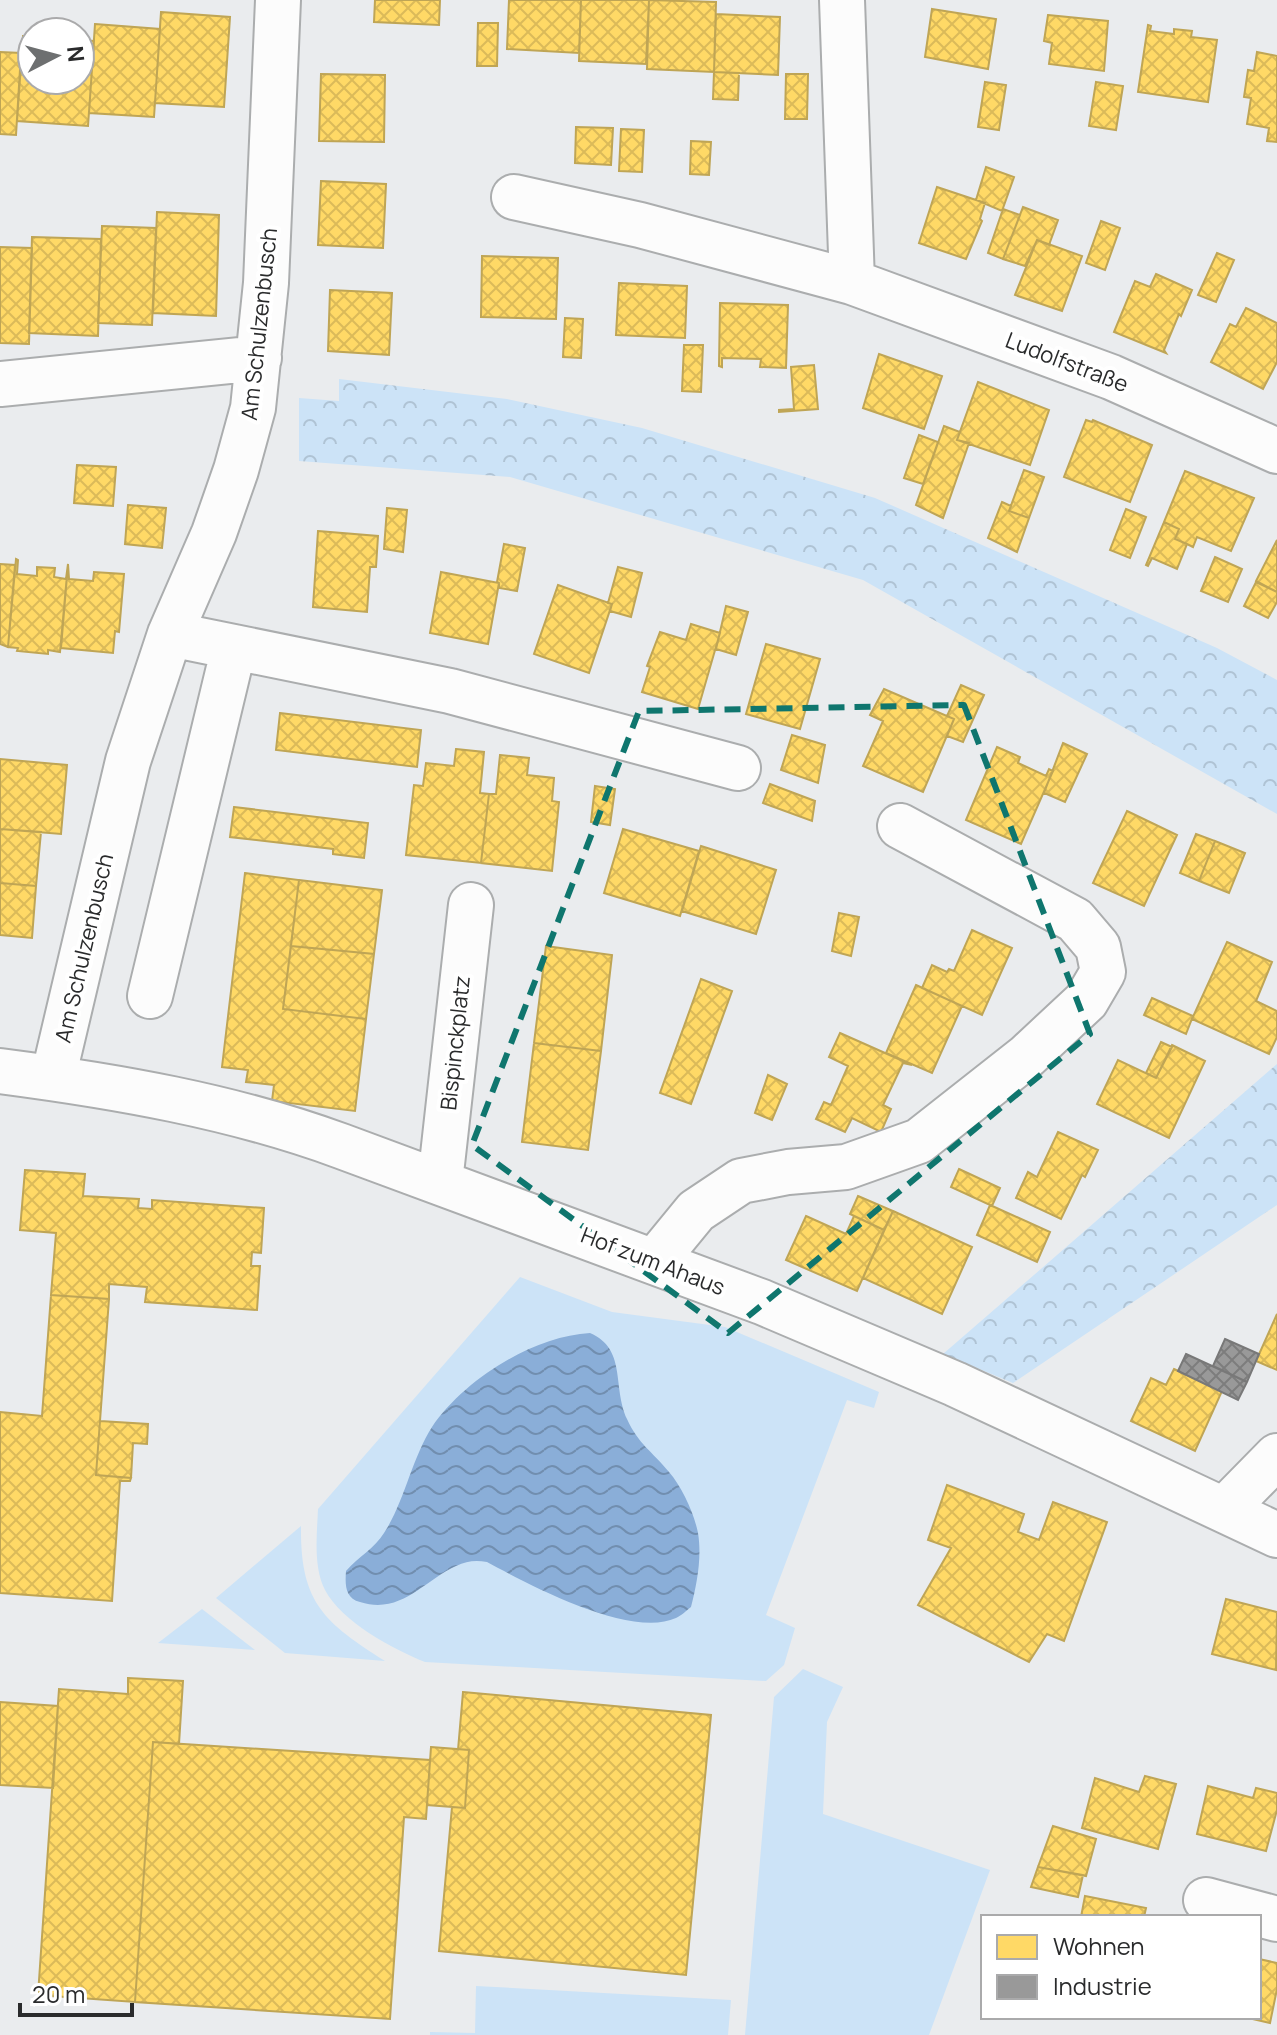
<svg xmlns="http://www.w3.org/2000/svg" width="1277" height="2035" font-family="Manrope,sans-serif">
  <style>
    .grass { fill: #cce3f7 }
    .park { fill: url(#park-crowns) }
    .water { fill: url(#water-waves) }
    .homes { fill: url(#homes-cross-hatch); stroke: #bfa555; stroke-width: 2 }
    .industry { fill: url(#industry-cross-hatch); stroke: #787878; stroke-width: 2 }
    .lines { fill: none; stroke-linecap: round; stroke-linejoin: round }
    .minor-casing { stroke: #abadae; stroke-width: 48 }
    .minor { stroke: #fcfcfc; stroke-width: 44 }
    .marked { fill: none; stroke: #0f766e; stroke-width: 6; stroke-dasharray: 16 10; stroke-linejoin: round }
    .labels { text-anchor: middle; stroke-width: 8; stroke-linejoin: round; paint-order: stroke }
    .street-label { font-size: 22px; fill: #2a2b2c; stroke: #fff }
  </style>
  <defs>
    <pattern id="park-crowns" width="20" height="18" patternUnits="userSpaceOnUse" patternTransform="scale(2)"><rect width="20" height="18" fill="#cce3f7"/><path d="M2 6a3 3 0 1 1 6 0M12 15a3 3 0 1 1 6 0" fill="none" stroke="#afc3d4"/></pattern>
    <pattern id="water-waves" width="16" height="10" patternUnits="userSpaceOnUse" patternTransform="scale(2)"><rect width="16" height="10" fill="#8aaed8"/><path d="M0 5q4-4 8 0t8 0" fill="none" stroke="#718eaf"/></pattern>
    <pattern id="homes-cross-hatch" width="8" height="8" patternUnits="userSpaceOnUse" patternTransform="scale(2)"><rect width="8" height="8" fill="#ffd966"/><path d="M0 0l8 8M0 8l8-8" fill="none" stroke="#dbba59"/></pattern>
    <pattern id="industry-cross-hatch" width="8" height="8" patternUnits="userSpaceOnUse" patternTransform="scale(2)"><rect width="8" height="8" fill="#999"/><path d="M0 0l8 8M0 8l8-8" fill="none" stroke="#7d7d7d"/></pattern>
  </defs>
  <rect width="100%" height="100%" fill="#eaecee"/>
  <!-- grass -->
  <path class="grass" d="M520 1277 612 1312 725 1327 879 1392 874 1408 847 1400 766 1615 795 1628 784 1665 766 1681 425 1662C393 1649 342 1622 325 1590 313 1567 317 1534 318 1509Z
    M301 1526C300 1603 324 1622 385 1661L285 1653 216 1598Z
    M202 1609 255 1650 158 1643Z
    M803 1669 843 1687 827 1722 823 1814 990 1870 929 2035H745L774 1697Z
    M476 1986 731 2000 728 2035H430V2032L475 2033Z"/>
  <!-- park -->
  <path class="park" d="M339 379 507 399 642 428 875 498 1217 648 1277 680V814L863 580 510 477 299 461V398L339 401Z
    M1277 1064V1205L1013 1383 943 1354Z"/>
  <!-- water -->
  <path class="water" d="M590 1333C627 1349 612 1386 627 1419 639 1445 652 1451 669 1472 682 1487 694 1513 698 1533 702 1557 697 1584 691 1607 687 1610 681 1616 676 1618 630 1639 528 1584 487 1562 475 1560 467 1561 456 1566 423 1581 401 1615 360 1602 345 1598 345 1585 346 1571 358 1557 375 1548 384 1533 404 1503 412 1458 432 1427 464 1380 533 1336 590 1333Z"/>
  <!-- homes -->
  <path class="homes" d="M375 0H440L439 25 374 22Z
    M509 0H581L579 53 507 49Z
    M581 0H649L646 64 579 61Z
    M649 0 716 2 714 72 647 69Z
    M932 9 996 19 988 69 925 57Z
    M161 12 230 17 224 107 155 103Z
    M716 14 780 17 778 75 714 72Z
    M1048 15 1108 21 1104 71 1049 64 1052 43 1044 41Z
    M478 23H498L497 66H477Z
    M95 24 160 29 154 117 89 113Z
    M1148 25 1151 26 1150 31 1174 34V29L1192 31 1191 37 1217 40 1208 102 1138 92Z
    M23 36 32 37V80H80V40L94 41 88 126 17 121Z
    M0 52 21 53 16 135 0 134Z
    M1257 52 1277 56V142L1267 141 1269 128 1247 124 1251 98 1244 97 1248 70 1254 71Z
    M714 72 739 73 738 100 713 99Z
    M321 74 385 75 384 142 319 141Z
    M786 74H808L807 119H785Z
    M985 82 1006 85 999 130 978 127Z
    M1096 82 1123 86 1116 130 1089 126Z
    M576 127 613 128 611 165 575 163Z
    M621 129 644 130 642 172 619 171Z
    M691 141 711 142 709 175 690 174Z
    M986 167 1014 177 1002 211 976 200Z
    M321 181 386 184 383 248 318 245Z
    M937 187 985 203 980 219 982 221 966 259 919 243Z
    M1023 207 1058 220 1049 245 1037 240 1025 266 1003 259Z
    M1003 209 1020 215 1003 259 988 253Z
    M157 212 219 215 216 316 153 313Z
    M1101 221 1120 228 1105 270 1086 263Z
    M102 226 156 228 152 325 98 323Z
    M32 237 101 239 98 336 29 333Z
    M1037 240 1082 256 1062 311 1015 295Z
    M0 247 32 248 29 344 0 343Z
    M1217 253 1234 260 1216 302 1198 295Z
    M482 256 558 258 556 319 481 317Z
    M1156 274 1192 290 1181 316 1179 314 1164 350 1166 353 1114 332 1135 281 1150 287Z
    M619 283 687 286 685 338 616 335Z
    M330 290 392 293 389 355 328 351Z
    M720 303 788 305 786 368 760 367 761 359 722 358V367L719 366Z
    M1246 308 1277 323V362L1263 389 1211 362 1230 324 1236 327Z
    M565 318 583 319 581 358 563 357Z
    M684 345H703L701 392 682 391Z
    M879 354 942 376 924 429 863 408Z
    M814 365 818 409 779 412V410L794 409 791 367Z
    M978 382 1049 410 1030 465 957 440Z
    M1086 420 1092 422 1093 420 1152 445 1130 502 1064 477Z
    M944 426 960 432 957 440 969 443 943 518 916 505Z
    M919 435 938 442 923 484 904 478Z
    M77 465 116 467 113 506 74 503Z
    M1024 470 1044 477 1029 518 1009 511Z
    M1185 471 1254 498 1231 551 1197 537 1193 547 1187 544 1175 539 1179 529 1164 522Z
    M1002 502 1011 506 1009 511 1029 518 1017 552 988 538Z
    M128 505 166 508 162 548 125 544Z
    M387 508 407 510 403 552 384 549Z
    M1126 509 1146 517 1130 558 1110 550Z
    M1164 522 1179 529 1175 539 1187 544 1177 569 1152 558 1148 566 1146 565Z
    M318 531 378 536 376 567H370L367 612 313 607Z
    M1277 540V592L1256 581Z
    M504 544 525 548 517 591 499 588V583L497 582Z
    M1215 557 1242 569 1228 602 1201 591Z
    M16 559 18 560 17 574 37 576V567L55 568 54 577 66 579 68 564 60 652 48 650V654L17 651 18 648 8 647Z
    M0 564 15 565 8 647 0 644Z
    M68 564 69 579 93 581 94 572 124 574 119 632 115 631 113 653 61 648Z
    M618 567 642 573 631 617 610 611 612 604 608 603Z
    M441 572 499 583 488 644 430 633Z
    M1256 582 1277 592V602L1268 618 1244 606Z
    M558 585 612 604 589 673 534 654Z
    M726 606 748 612 736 655 716 649Z
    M691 624 720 633 698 709 642 692 650 667 647 666 660 632 686 640Z
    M766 644 820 659 800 729 746 714Z
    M961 685 984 695 963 742 947 736 954 719 947 716Z
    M884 689 954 719 923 792 863 766 883 721 870 715Z
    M280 713 421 730 417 767 276 750Z
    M792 735 825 745 818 783 781 770Z
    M1063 743 1087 754 1065 802 1044 793Z
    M997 747 1020 757 1018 763 1046 776 1049 769 1053 771 1021 844 966 820Z
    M456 749 484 752 480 793 489 794 481 863 406 855 414 785 423 786 426 763 454 766Z
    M500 755 529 758 527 775 554 778 552 801 559 802 552 871 481 863 489 794H496Z
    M0 759 67 765 61 834 0 829Z
    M770 784 815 801 812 821 763 803Z
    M595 786 615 789 610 825 591 822Z
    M234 807 368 823 364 858 333 854V849L230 837Z
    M1127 811 1177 835 1144 906 1093 883Z
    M0 829 41 832 36 886 0 883Z
    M623 829 699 851 680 916 604 893Z
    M1196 834 1215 841 1199 881 1180 873Z
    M1215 841 1245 853 1229 893 1199 881Z
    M701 846 776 870 756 934 682 911Z
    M245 873 299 880 283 1009 366 1019 355 1111 272 1101 274 1085 246 1082 248 1070 222 1067Z
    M299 880 382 890 374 954 291 946Z
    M0 883 36 886 32 938 0 935Z
    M839 913 859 917 851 956 832 951Z
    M972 930 1012 948 982 1015 922 988 932 965 947 972 949 969 954 971Z
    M1227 942 1272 962 1256 1001 1277 1011V1037L1269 1054 1192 1019Z
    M291 946 374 954 366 1019 283 1009Z
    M546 946 612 955 601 1051 534 1043Z
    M701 979 732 991 691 1104 660 1093Z
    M916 985 962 1006 932 1073 886 1053Z
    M1152 998 1193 1016 1186 1034 1144 1015Z
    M840 1033 912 1065 903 1063 883 1105 891 1109 881 1132 852 1118 845 1132 816 1119 824 1102 831 1105 848 1066 829 1057Z
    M1161 1042 1172 1047 1156 1078 1146 1073Z
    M534 1043 601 1051 588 1150 522 1142Z
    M1172 1045 1205 1061 1169 1138 1097 1104 1118 1060 1156 1078Z
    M768 1075 787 1084 772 1120 755 1113Z
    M1058 1132 1098 1150 1085 1177 1082 1175 1061 1219 1016 1198 1028 1172 1037 1177Z
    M959 1169 1000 1188 992 1206 951 1187Z
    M25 1170 85 1174 83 1196 139 1199 138 1208 152 1209V1200L264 1208 261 1253 252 1252 251 1266H260L257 1310 145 1302 147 1287 109 1284V1299L51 1295 56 1233 20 1230Z
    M858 1196 893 1211 884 1230 850 1214Z
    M990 1205 1050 1232 1037 1262 977 1235Z
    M893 1211 972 1247 942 1314 863 1278Z
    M806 1216 846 1234 854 1216 884 1230 857 1291 786 1260Z
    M51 1295 109 1299 96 1475 131 1478 130 1481H120L112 1601 0 1593V1412L42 1416Z
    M1277 1314V1370L1256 1361Z
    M1174 1369 1222 1391 1195 1451 1131 1421 1151 1378 1166 1385Z
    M100 1421 148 1424 147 1444 133 1443 131 1478 96 1475Z
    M947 1485 1024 1514 1018 1532 1039 1540 1053 1502 1107 1522 1064 1641 1047 1634 1029 1662 918 1605 951 1548 928 1540Z
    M1226 1599 1277 1612 1276 1670 1212 1654Z
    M128 1678 183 1681 179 1744 153 1742 135 2002 38 1995 59 1689 128 1694Z
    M463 1692 711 1715 686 1975 439 1951 452 1807 465 1808 469 1750H458Z
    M0 1702 58 1706 53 1788 0 1785Z
    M153 1742 430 1760 426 1819 404 1817 390 2019 135 2002Z
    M431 1747 469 1750 465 1808 427 1805Z
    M1145 1776 1176 1784 1158 1849 1082 1828 1095 1778 1139 1792Z
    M1208 1786 1253 1798 1256 1788 1277 1793V1810L1266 1851 1197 1834Z
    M1053 1826 1096 1839 1086 1876 1038 1867Z
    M1038 1867 1083 1875 1078 1897 1031 1887Z
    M1085 1896 1146 1908 1144 1917H1081Z
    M1259 1959 1277 1963V1989L1270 2023 1244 2017H1259Z"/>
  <!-- industry -->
  <path class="industry" d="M1225 1339 1259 1354 1247 1382 1213 1366Z
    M1186 1354 1247 1382 1238 1400 1178 1371Z"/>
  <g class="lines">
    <!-- minor casing -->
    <g class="minor-casing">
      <path id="minor" d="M842 0 852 282
        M514 197 640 225 852 282 1111 377 1277 451
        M0 384 259 358
        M170 634 450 691 738 768
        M150 996 234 647
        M0 1071C115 1086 232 1106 341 1146L762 1302 955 1384 1277 1535
        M53 1078 128 761 170 634 214 533 236 470 253 408 266 283 278 0
        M440 1182 471 905
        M655 1261 696 1211 741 1181 788 1172 846 1167 919 1141 1027 1056 1086 1001 1103 972 1098 947 1075 920 900 826
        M1224 1510 1277 1456
        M1206 1900 1277 1919"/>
    </g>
    <!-- minor -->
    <use href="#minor" class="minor"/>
  </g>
  <!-- marked area -->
  <path class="marked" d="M964 705 1090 1034 728 1333 472 1145 639 711Z"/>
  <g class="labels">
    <!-- street labels -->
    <g class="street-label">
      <text transform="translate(259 324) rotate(-84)" y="8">Am Schulzenbusch</text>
      <text transform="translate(1067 362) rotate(21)" y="8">Ludolfstraße</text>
      <text transform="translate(84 948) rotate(-77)" y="8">Am Schulzenbusch</text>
      <text transform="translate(455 1043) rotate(-84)" y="8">Bispinckplatz</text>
      <text transform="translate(653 1261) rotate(21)" y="8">Hof zum Ahaus</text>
    </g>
  </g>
  <!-- legend -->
  <rect x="981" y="1915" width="280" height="104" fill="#ffffff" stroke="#aaaaab" stroke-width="2"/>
  <rect x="997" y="1935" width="40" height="24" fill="#ffd966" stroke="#aaaaab" stroke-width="2"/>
  <text x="1053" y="1955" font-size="24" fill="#2a2b2c">Wohnen</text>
  <rect x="997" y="1975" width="40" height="24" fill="#999999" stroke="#aaaaab" stroke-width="2"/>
  <text x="1053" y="1995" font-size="24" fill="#2a2b2c">Industrie</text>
  <!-- north arrow -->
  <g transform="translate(56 56) rotate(84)"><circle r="38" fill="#ffffff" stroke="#aaaaab" stroke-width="2"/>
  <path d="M0-6L14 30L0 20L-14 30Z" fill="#6d6f70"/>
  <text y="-12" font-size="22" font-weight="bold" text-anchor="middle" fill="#2a2b2c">N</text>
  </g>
  <!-- scale -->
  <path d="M20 2003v12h112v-12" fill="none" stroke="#2a2b2c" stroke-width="4"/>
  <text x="32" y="2003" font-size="24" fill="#2a2b2c" stroke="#ffffff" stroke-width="6" paint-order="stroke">20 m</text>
</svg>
